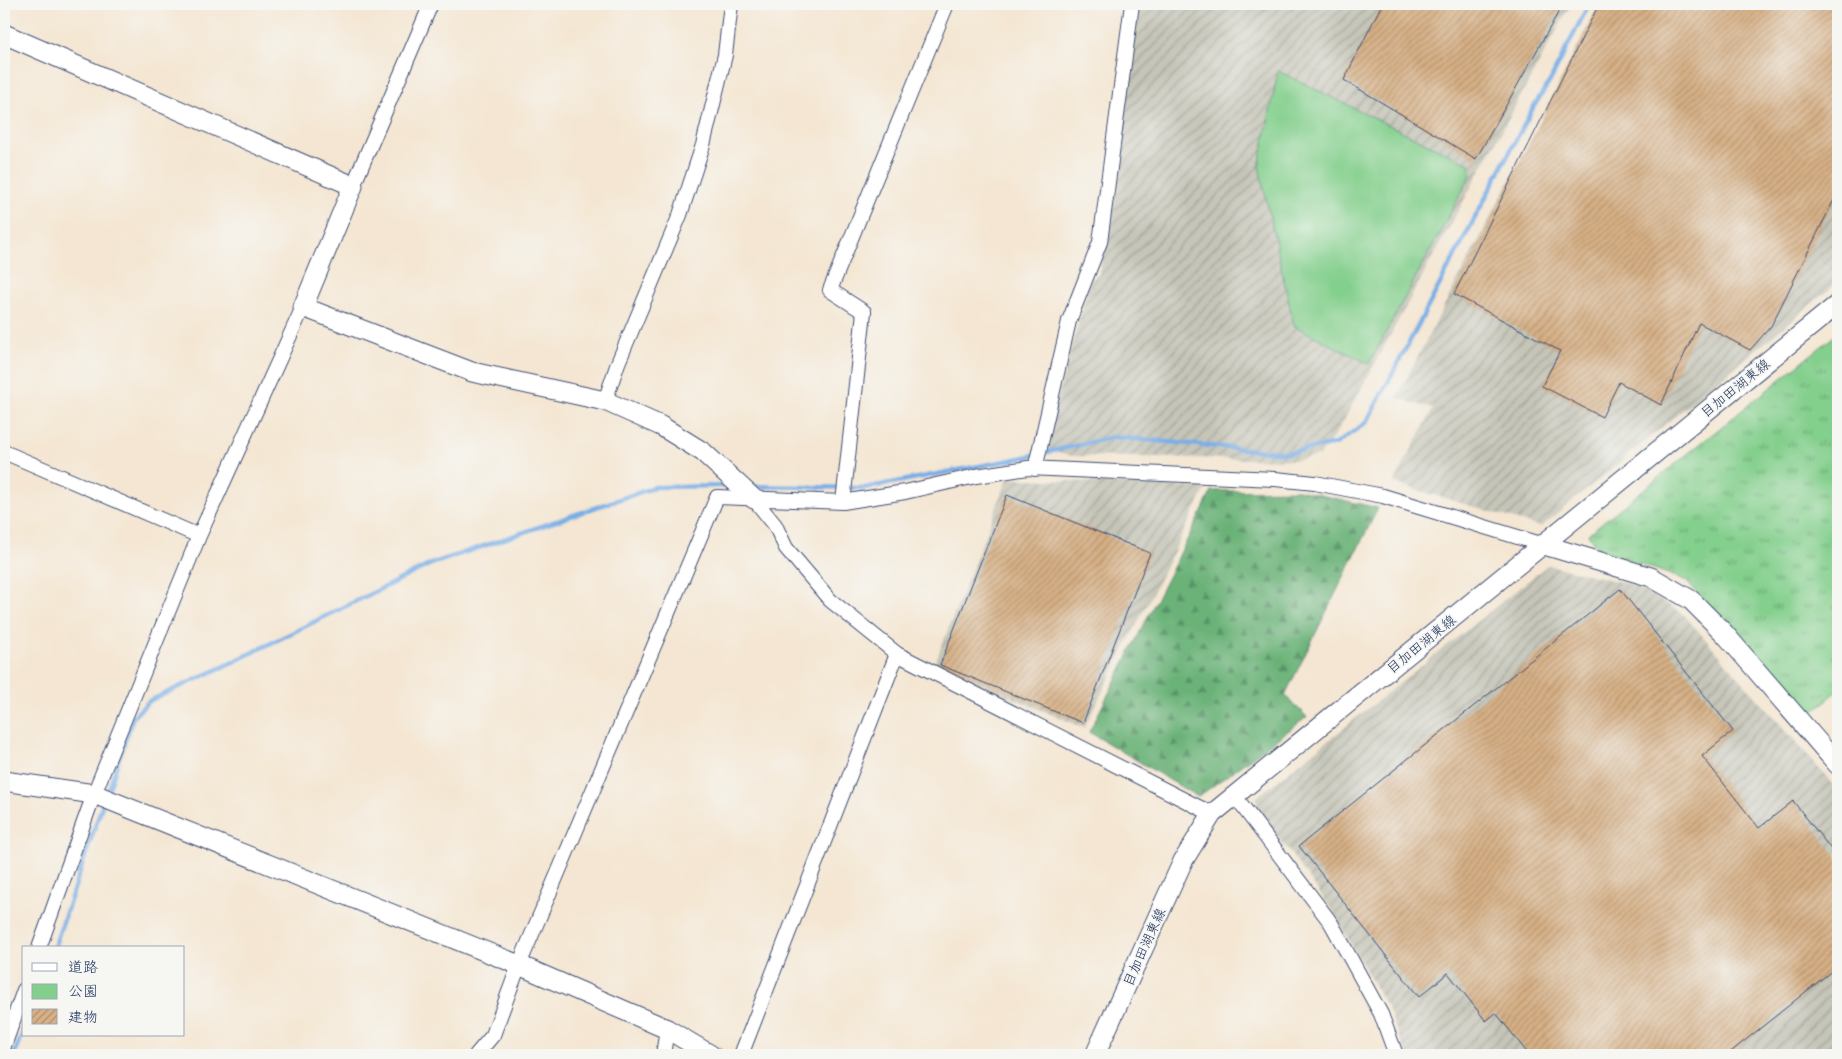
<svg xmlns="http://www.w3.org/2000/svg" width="1842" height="1059" font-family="Kalam,'Klee One',sans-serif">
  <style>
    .industrial { fill: url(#industrial-furrows) }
    .grass { fill: url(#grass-tufts); stroke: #4f7f75 }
    .forest { fill: url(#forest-firs); stroke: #42706b }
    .park { fill: #83cf8c; stroke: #4f7f75 }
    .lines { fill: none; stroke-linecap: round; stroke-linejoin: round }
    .stream { stroke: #78aee7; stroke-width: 4.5 }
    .building { fill: url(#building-hatch) }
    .street-casing { stroke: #3c4a6f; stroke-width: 16 }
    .secondary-casing { stroke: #3c4a6f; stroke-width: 21 }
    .street { stroke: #fff; stroke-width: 14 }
    .secondary { stroke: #fff; stroke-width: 19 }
    .labels { text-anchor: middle; stroke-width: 4; stroke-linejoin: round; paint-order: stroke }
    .street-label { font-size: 14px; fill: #1b2f5e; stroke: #f6f6f2 }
  </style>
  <defs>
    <pattern id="industrial-furrows" width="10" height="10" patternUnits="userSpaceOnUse" patternTransform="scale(1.25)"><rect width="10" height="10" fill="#c5c5b8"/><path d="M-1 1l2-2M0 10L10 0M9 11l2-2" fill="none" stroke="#9fa099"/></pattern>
    <pattern id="grass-tufts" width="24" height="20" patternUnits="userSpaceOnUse" patternTransform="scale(1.25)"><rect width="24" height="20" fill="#83cf8c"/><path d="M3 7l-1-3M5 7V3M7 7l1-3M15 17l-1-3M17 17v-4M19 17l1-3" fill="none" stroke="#6aa876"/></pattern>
    <pattern id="forest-firs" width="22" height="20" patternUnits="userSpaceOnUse" patternTransform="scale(1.25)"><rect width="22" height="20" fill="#6ab278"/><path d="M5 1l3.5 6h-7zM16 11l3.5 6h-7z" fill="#569166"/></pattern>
    <pattern id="building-hatch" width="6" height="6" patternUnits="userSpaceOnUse" patternTransform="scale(1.25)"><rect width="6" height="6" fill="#d7b085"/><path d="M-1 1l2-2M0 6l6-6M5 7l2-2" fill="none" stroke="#ae9070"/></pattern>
  </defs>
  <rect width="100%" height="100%" fill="#f6f6f2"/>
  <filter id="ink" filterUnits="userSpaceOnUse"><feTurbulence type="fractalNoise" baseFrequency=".02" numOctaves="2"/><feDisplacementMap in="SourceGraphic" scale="10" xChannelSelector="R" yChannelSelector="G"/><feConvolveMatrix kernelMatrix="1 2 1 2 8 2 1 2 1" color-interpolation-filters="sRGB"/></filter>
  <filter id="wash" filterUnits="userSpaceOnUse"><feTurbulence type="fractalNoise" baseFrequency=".0096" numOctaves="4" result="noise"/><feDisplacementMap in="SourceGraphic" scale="20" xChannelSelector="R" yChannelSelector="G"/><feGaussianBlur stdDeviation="1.12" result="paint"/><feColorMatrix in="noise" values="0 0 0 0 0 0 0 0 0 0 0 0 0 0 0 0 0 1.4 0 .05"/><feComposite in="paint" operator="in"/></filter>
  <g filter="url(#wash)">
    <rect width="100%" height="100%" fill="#f4e6d2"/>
    <!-- industrial -->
    <path class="industrial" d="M1139 4H1571L1339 429 1319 456 1295 460 1072 456 1044 447 1090 280 1099 274Z
      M1602 4H1838V282L1541 527 1394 483 1433 409 1396 398Z
      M1008 478 1206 488 1084 728 934 665Z
      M1548 565 1633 585 1664 602 1685 616 1838 790V1055H1406L1389 1011 1330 907 1257 808V797Z"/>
    <!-- grass -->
    <path class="grass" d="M1838 333V633L1837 637 1838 639V691L1812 712 1685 580 1598 549 1588 534Z"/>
    <!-- forest -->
    <path class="forest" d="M1298 490 1378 508 1285 695 1307 717 1198 797 1089 732 1212 491Z"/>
    <!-- park -->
    <path class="park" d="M1278 71 1469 164 1472 173 1369 364 1294 326 1259 167Z"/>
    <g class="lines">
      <!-- stream -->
      <path class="stream" d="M748 486 865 488 1021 458 1114 437 1287 453 1336 444 1367 422 1534 106 1550 81 1589 4
        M107 794 133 717 149 701 229 664 431 564 655 487 730 486
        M54 948 103 803
        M14 1055 24 1029"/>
    </g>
    <g id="blocks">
      <!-- building -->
      <path class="building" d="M1382 4H1563L1476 159 1344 80Z
        M1599 4H1838V192L1771 326 1750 350 1699 323 1661 405 1619 382 1602 417 1542 386 1560 351 1454 294Z
        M1007 495 1150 553 1083 723 940 665Z
        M1620 589 1733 731 1702 756 1759 828 1793 801 1838 858V966L1727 1055H1529L1496 1013 1486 1021 1448 973 1419 997 1299 846Z"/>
    </g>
  </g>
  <g filter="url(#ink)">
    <use href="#blocks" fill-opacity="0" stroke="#3c4a6f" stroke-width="1"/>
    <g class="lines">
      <!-- street casing -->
      <g class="street-casing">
        <path id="street" d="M353 186 431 4
          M605 401 618 363 680 215 703 145 725 55 731 4
          M4 452 199 536
          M1035 469 1069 321 1100 242 1132 4
          M754 499 775 525 786 548 830 600 897 654 1212 814
          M843 502 864 312 830 290 947 4
          M1234 795 1331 923 1381 1014 1396 1055
          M39 948 94 794 199 536 303 307
          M4 1046 24 990
          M476 1055 493 1035 519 965 717 497 843 502 905 492 976 476 1028 468 1275 479 1315 483 1383 496 1544 545
          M663 1055 667 1029
          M741 1055 897 654"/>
      </g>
      <!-- secondary casing -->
      <g class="secondary-casing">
        <path id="secondary" d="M4 34 353 186 303 307 472 372 605 401 661 426 703 452 754 499
          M1544 545 1651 577 1691 600 1724 633 1838 765
          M4 781 94 794 519 965 667 1029 711 1055
          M1095 1055 1183 861 1212 814 1838 304"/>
      </g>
      <!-- street -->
      <use href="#street" class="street"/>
      <!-- secondary -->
      <use href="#secondary" class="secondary"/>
    </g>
  </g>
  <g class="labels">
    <!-- street labels -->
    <g class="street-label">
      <text transform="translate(1735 388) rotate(-39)" y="5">目加田湖東線</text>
      <text transform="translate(1421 644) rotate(-39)" y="5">目加田湖東線</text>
      <text transform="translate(1144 947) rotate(-66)" y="5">目加田湖東線</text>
    </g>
  </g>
  <!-- margin -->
  <rect width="1842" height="1059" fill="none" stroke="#f6f6f2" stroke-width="20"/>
  <!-- legend -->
  <rect x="22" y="946" width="162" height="90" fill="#f6f6f2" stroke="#9ea6b7"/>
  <rect x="32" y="963" width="25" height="8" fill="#ffffff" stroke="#9ea6b7"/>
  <text x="68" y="972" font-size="15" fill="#1b2f5e">道路</text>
  <rect x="32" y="984" width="25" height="15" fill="#83cf8c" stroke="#9ea6b7"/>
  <text x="68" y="996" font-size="15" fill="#1b2f5e">公園</text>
  <rect x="32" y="1009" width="25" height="15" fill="url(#building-hatch)" stroke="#9ea6b7"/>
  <text x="68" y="1022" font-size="15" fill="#1b2f5e">建物</text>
</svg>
